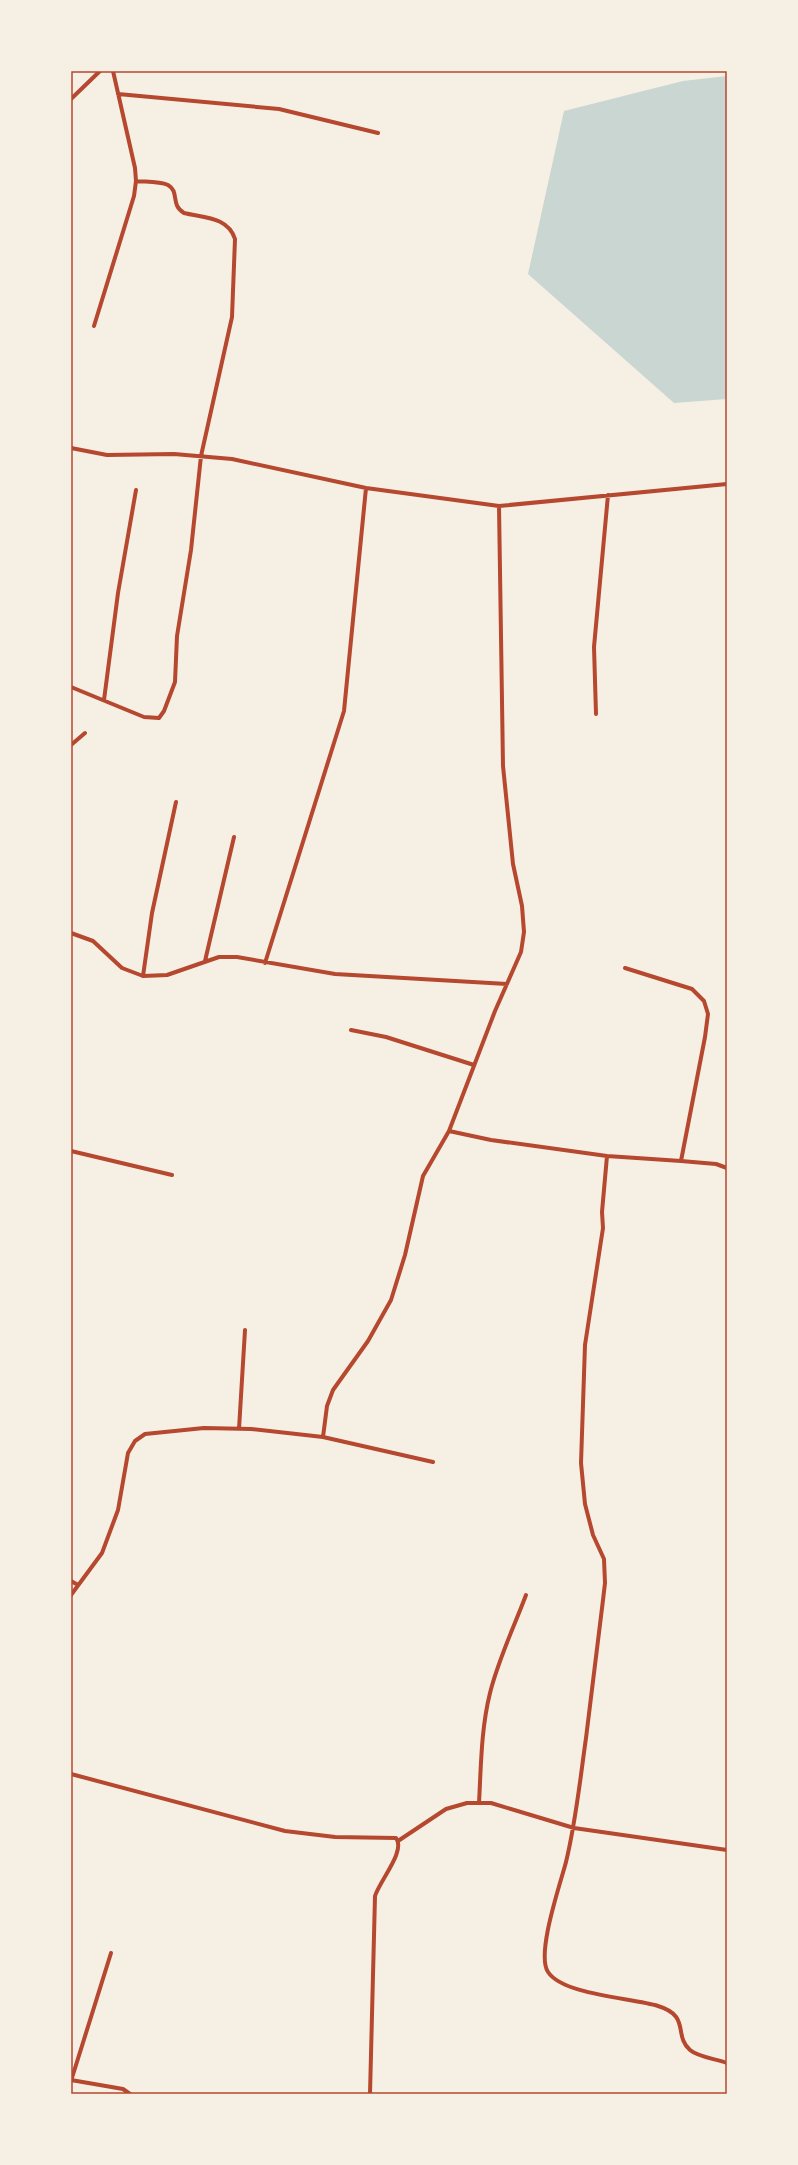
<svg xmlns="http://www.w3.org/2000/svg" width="798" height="2165" font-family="Manrope,sans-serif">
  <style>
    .water { fill: #c9d6d2 }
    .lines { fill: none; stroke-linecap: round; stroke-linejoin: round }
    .minor { stroke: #b5482f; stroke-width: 4 }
    .neatline { fill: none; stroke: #b5482f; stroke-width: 1.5 }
  </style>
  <rect width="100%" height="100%" fill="#f6efe4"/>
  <!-- water -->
  <path class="water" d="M727 76V399L674 403 528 274 564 111 683 81Z"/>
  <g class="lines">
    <!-- minor -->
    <path class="minor" d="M118 94 279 109 378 133
      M71 99 100 71
      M94 326 134 196 136 181 135 168 113 71
      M71 448 107 455 174 454 232 459 366 488 499 506 727 484
      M71 687 144 717 159 718 164 711 175 682 177 636 191 550 201 456 232 317 235 239C228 217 205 218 184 213 170 205 180 192 168 185 159 181 145 182 136 181
      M104 700 118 593 136 490
      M596 714 594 647 608 495
      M71 745 85 733
      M71 933 93 941 122 968 143 976 167 975 219 957H237L335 974 507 984
      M205 961 234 837
      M265 963 344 711 366 488
      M625 968 692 989 704 1001 708 1014 705 1037 681 1161
      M143 976 152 913 176 802
      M351 1030 386 1037 474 1065
      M449 1131 491 1140 607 1156 681 1161 716 1164 727 1168
      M71 1151 172 1175
      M607 1156 602 1212 603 1228 585 1345 581 1463 585 1504 593 1535 604 1559 605 1583C599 1635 592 1687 586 1738 580 1780 576 1821 566 1862 560 1885 536 1954 548 1972 563 1995 632 1998 658 2006 691 2016 673 2035 690 2050 698 2057 716 2059 727 2063
      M239 1429 245 1330
      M323 1437 327 1406 333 1390 368 1341 391 1300 405 1255 423 1176 449 1131 495 1011 521 952 524 932 522 906 513 864 503 766 499 506
      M71 1581 78 1585
      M71 1595 102 1553 118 1510 128 1453 135 1441 145 1434 204 1428 251 1429 323 1437 433 1462
      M71 1774 285 1831 335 1837 396 1838C406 1851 380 1880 375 1896L370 2094
      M479 1803C481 1767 481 1729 490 1693 498 1660 514 1627 526 1595
      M398 1841 446 1809 467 1803H491L574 1828 727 1850
      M71 2080 123 2089 130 2094
      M71 2081 111 1953"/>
  </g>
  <!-- border -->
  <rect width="798" height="2165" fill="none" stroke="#f6efe4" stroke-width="144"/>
  <rect x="72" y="72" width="654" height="2021" class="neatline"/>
</svg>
